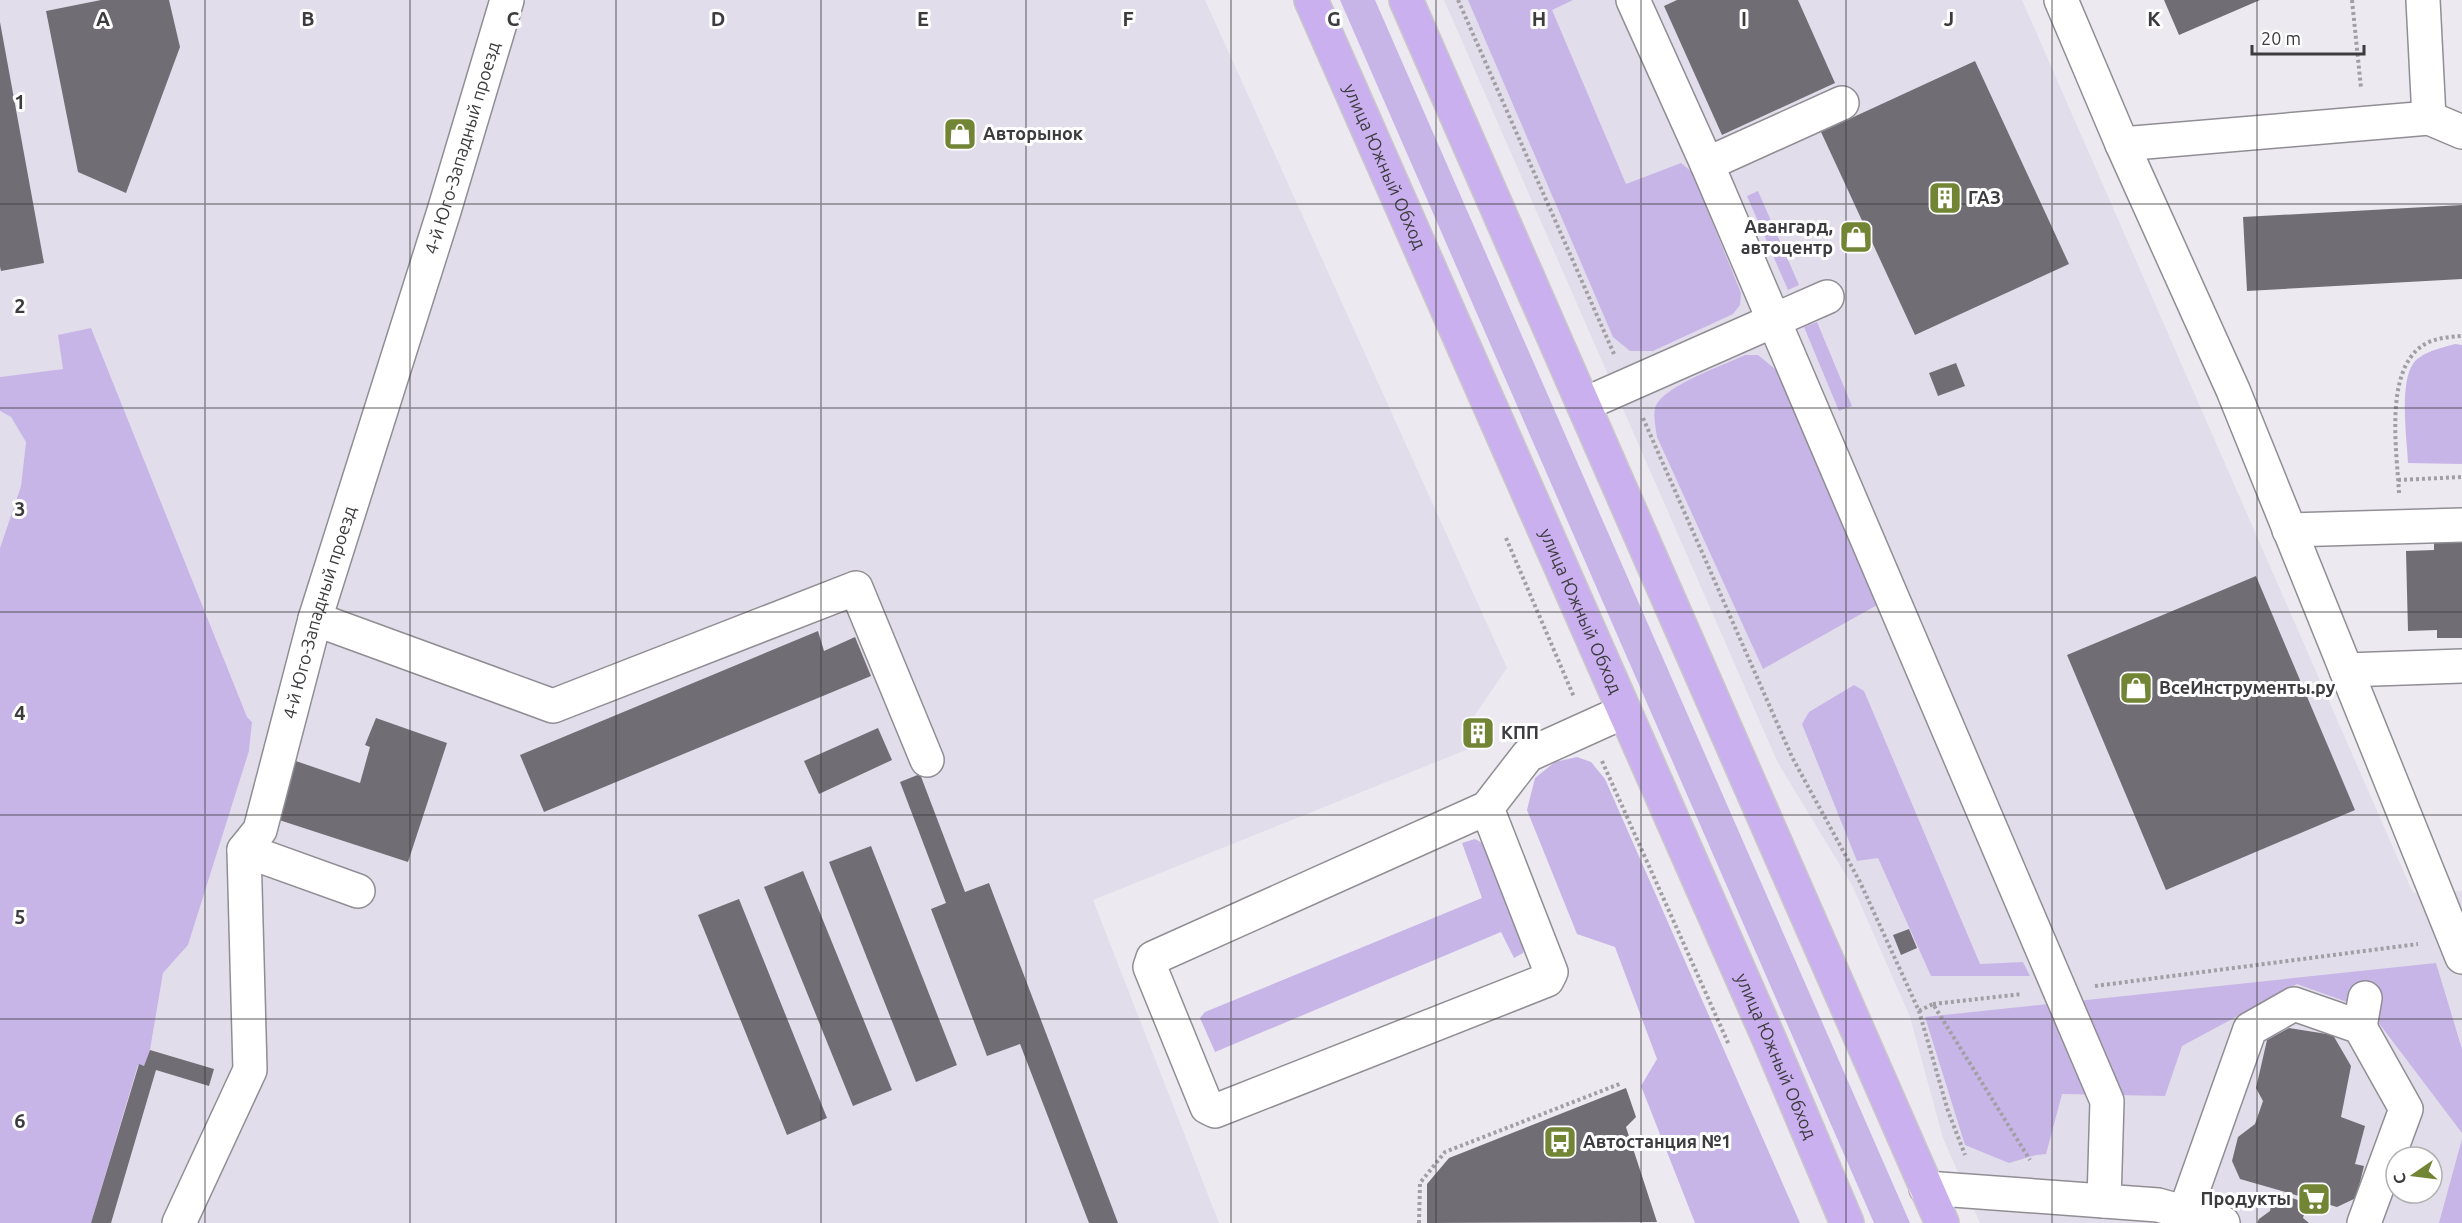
<svg xmlns="http://www.w3.org/2000/svg" width="2462" height="1223" font-family="Ubuntu,sans-serif">
  <style>
    .built { fill: #e2ddea; fill-rule: evenodd }
    .green { fill: #c7b5e7 }
    .building { fill: #706e74 }
    .lines { fill: none; stroke-linecap: round; stroke-linejoin: round }
    .minor-casing { stroke: #908e94; stroke-width: 36 }
    .major-casing { stroke: #c8c8c9; stroke-width: 36 }
    .path { stroke: #a19fa4; stroke-width: 4; stroke-dasharray: 3 3; stroke-linecap: butt }
    .minor { stroke: #fff; stroke-width: 33 }
    .major { stroke: #cbb0ef; stroke-width: 33 }
    .grid { fill: none; stroke: #3c3b3e; stroke-width: 1.5; stroke-opacity: 0.55 }
    .labels { text-anchor: middle; stroke-width: 6; stroke-linejoin: round; paint-order: stroke }
    .poi-label { font-size: 18px; font-weight: bold; fill: #3c3b3e; stroke: #fff; text-anchor: start }
    .street-label { font-size: 18px; fill: #3c3b3e; stroke: #fff }
    .grid-label { font-size: 20px; text-anchor: middle; font-weight: bold; fill: #3c3b3e; stroke: #fff; stroke-width: 6; stroke-linejoin: round; paint-order: stroke }
  </style>
  <rect width="100%" height="100%" fill="#ece9f0"/>
  <!-- built -->
  <path class="built" d="M0 0H1205L1507 668 1470 722 1464 724 1471 748 1093 900 1219 1223H91L139 1064 150 1050 163 973 188 945 249 751 252 722 247 718 63 369 0 377Z
    M1444 0H2022L2413 893 2462 891V1223H1980L1943 1138 1910 1017 1852 885 1778 763ZM2396 1157H2432V1193H2396Z
    M0 411 11 417 26 442 21 486 0 548Z"/>
  <!-- green -->
  <path class="green" d="M1340 0H1375L1910 1223H1874Z
    M1468 0H1573L1552 10 1626 184 1681 163 1692 172 1741 293 1740 305 1733 314 1653 351H1630L1613 337Z
    M1758 191 1799 285 1788 290 1747 196Z
    M1817 322 1852 406 1839 411 1804 327Z
    M91 328 247 717 252 722 249 751 188 945 163 973 150 1050 144 1066 138 1065 91 1223H0V548L21 486 26 442 11 417 0 411V377L63 369 58 335Z
    M2455 344 2462 345V464L2408 463C2407 440 2399 384 2413 364 2421 352 2441 348 2455 344Z
    M1745 355H1758L1780 373 1879 604 1763 669 1657 437C1656 428 1653 417 1655 409 1659 387 1725 365 1745 355Z
    M1854 685 1864 691 1980 964 2023 962 2030 976H1931L1878 858 1857 861 1802 724 1809 712Z
    M1577 757 1591 762 1605 779 1800 1223H1695L1641 1086 1657 1059 1615 947 1577 934 1527 810 1535 778 1555 762Z
    M1475 839 1491 848 1525 938 1523 953 1514 958 1501 932 1215 1052 1200 1018 1205 1012 1482 898 1462 843Z
    M2436 963 2462 1049V1133L2369 1010 2297 984 2182 1046 2165 1096 2062 1094 2046 1154 2036 1155 2009 1163 1965 1145 1925 1017Z
    M2462 1139V1223H2439Z"/>
  <!-- building -->
  <path class="building" d="M101 0H169L180 47 126 193 78 172 46 11Z
    M1677 0H1798L1835 83 1722 135 1664 6Z
    M2164 0H2260L2179 35Z
    M0 22 44 263 1 271 0 267Z
    M1975 61 2069 264 1915 335 1821 132Z
    M2462 205V279L2247 291 2243 217Z
    M1956 363 1965 386 1938 396 1929 373Z
    M2462 540V638H2437V630L2408 631 2406 551 2434 550V541Z
    M2256 576 2355 810 2166 890 2067 655Z
    M818 631 824 651 855 637 871 676 544 812 520 755Z
    M376 718 447 743 408 862 273 818 290 759 360 783 370 747 365 745Z
    M1485 718 1492 742 1471 748 1464 724Z
    M878 728 892 760 819 794 804 761Z
    M920 774 965 892 989 883 1118 1223H1089L1020 1044 987 1056 931 909 946 903 900 782Z
    M871 846 957 1065 916 1082 829 862Z
    M803 871 892 1090 853 1106 764 887Z
    M739 899 827 1118 787 1135 698 915Z
    M1909 929 1917 948 1901 955 1893 935Z
    M2289 1028 2333 1035 2351 1066 2341 1117 2365 1126 2355 1164 2364 1166 2356 1198 2337 1207 2240 1179 2232 1161 2238 1137 2255 1124 2263 1101 2256 1088 2267 1040Z
    M150 1050 214 1069 209 1086 156 1070 111 1223H91L139 1064 144 1066Z
    M1626 1088 1636 1117 1626 1127 1657 1222 1427 1223V1184L1449 1158Z
    M2274 1192 2307 1203 2303 1218 2309 1223H2257L2259 1219 2270 1211Z"/>
  <g class="lines">
    <!-- minor casing -->
    <g class="minor-casing">
      <g id="minor">
        <path d="M1633 0 1707 164 2107 1101 2104 1201"/>
        <path d="M2061 0 2122 144 2233 390 2462 957"/>
        <path d="M2423 0 2429 118"/>
        <path d="M2122 144 2429 118 2462 132"/>
        <path d="M1707 164 1842 103"/>
        <path d="M1585 404 1827 297"/>
        <path d="M2289 530 2462 525"/>
        <path d="M315 619 553 706 856 588 927 760"/>
        <path d="M2346 670 2462 666"/>
        <path d="M1487 808 1551 972 1547 980 1215 1111 1207 1107 1150 967 1153 958 1487 808 1528 755 1623 712"/>
        <path d="M244 850 358 891"/>
        <path d="M2360 1027 2365 998"/>
        <path d="M1926 1188 2158 1205 2223 1223"/>
        <path id="s1" d="M179 1223 250 1070 244 850 260 830 315 619 444 211 507 0"/>
        <path d="M2181 1223 2250 1029 2294 1004 2360 1027 2406 1109 2364 1223"/>
      </g>
    </g>
    <!-- major casing -->
    <g class="major-casing">
      <g id="major">
        <path id="s2" d="M1311 0 1770 1041 1847 1223"/>
        <path d="M1406 0 1942 1223"/>
      </g>
    </g>
    <!-- path -->
    <path class="path" d="M1458 0 1614 354
      M2352 0 2361 88
      M1643 418 1792 757 1860 882 1919 1011 1948 1111 1965 1155
      M2398 480 2462 477
      M2399 493C2397 452 2384 372 2422 346 2433 338 2448 337 2462 336
      M1506 538 1574 697
      M1602 761 1729 1045
      M2095 986 2418 944
      M1933 1004 2022 994
      M1919 1011 1933 1004 2030 1160
      M1419 1223 1420 1183 1445 1152 1622 1083"/>
    <!-- minor -->
    <use href="#minor" class="minor"/>
    <!-- major -->
    <use href="#major" class="major"/>
  </g>
  <!-- grid -->
  <path class="grid" d="M205 0V1223M410 0V1223M616 0V1223M821 0V1223M1026 0V1223M1231 0V1223M1436 0V1223M1641 0V1223M1846 0V1223M2052 0V1223M2257 0V1223M0 204H2462M0 408H2462M0 612H2462M0 815H2462M0 1019H2462"/>
  <!-- icons -->
  <defs>
    <g id="shop-square" transform="scale(1.725)"><rect x="-9" y="-9" width="18" height="18" rx="4" fill="#718535" stroke="#fff"/><path d="M-5-2.5h2.3a2.7 3.5 0 0 1 5.4 0H5L5.5 6h-11ZM-1.5-2.5h3a1.5 2.3 0 0 0-3 0Z" fill="#fff"/></g>
    <g id="building-square" transform="scale(1.725)"><rect x="-9" y="-9" width="18" height="18" rx="4" fill="#718535" stroke="#fff"/><path d="M-4-6H4V6H1V3H-1V6H-4ZM-2.5-4.3h1.7v1.8h-1.7ZM.8-4.3h1.7v1.8H.8ZM-2.5-1h1.7V.8h-1.7ZM.8-1h1.7V.8H.8Z" fill="#fff"/></g>
    <g id="bus-square" transform="scale(1.725)"><rect x="-9" y="-9" width="18" height="18" rx="4" fill="#718535" stroke="#fff"/><path d="M-5-6H5V4H4V6H2V4H-2V6H-4V4H-5ZM-3.5-4V0h7V-4ZM-3.5 1.2v1.5H-2V1.2ZM2 1.2v1.5H3.5V1.2Z" fill="#fff"/></g>
    <g id="supermarket-square" transform="scale(1.725)"><rect x="-9" y="-9" width="18" height="18" rx="4" fill="#718535" stroke="#fff"/><path d="M-6-5.5h2.5l.6 2H6L4.5 2H-2.5L-4.4-4H-6ZM-1.5 3.2a1.3 1.3 0 1 0 .1 0ZM3 3.2a1.3 1.3 0 1 0 .1 0Z" fill="#fff"/></g>
  </defs>
  <g fill-rule="evenodd">
    <use href="#shop-square" x="960" y="134"/>
    <use href="#building-square" x="1945" y="198"/>
    <use href="#shop-square" x="1856" y="237"/>
    <use href="#shop-square" x="2136" y="688"/>
    <use href="#building-square" x="1478" y="733"/>
    <use href="#bus-square" x="1560" y="1142"/>
    <use href="#supermarket-square" x="2314" y="1199"/>
  </g>
  <g class="labels">
    <!-- poi labels -->
    <g class="poi-label">
      <text x="983" y="140">Авторынок</text>
      <text x="1968" y="204">ГАЗ</text>
      <text x="1833" y="233" text-anchor="end">Авангард,<tspan x="1833" dy="21">автоцентр</tspan></text>
      <text x="2159" y="694">ВсеИнструменты.ру</text>
      <text x="1501" y="739">КПП</text>
      <text x="1583" y="1148">Автостанция №1</text>
      <text x="2291" y="1205" text-anchor="end">Продукты</text>
    </g>
    <!-- street labels -->
    <g class="street-label">
      <text dy="6" stroke="none"><textPath href="#s1" startOffset="1126">4-й Юго-Западный проезд</textPath></text>
      <text dy="6" stroke="none"><textPath href="#s2" startOffset="182">улица Южный Обход</textPath></text>
      <text dy="6" stroke="none"><textPath href="#s2" startOffset="668">улица Южный Обход</textPath></text>
      <text dy="6" stroke="none"><textPath href="#s1" startOffset="640">4-й Юго-Западный проезд</textPath></text>
      <text dy="6" stroke="none"><textPath href="#s2" startOffset="1154">улица Южный Обход</textPath></text>
    </g>
  </g>
  <g class="grid-label">
    <text x="103" y="26">A</text>
    <text x="308" y="26">B</text>
    <text x="513" y="26">C</text>
    <text x="718" y="26">D</text>
    <text x="923" y="26">E</text>
    <text x="1128" y="26">F</text>
    <text x="1334" y="26">G</text>
    <text x="1539" y="26">H</text>
    <text x="1744" y="26">I</text>
    <text x="1949" y="26">J</text>
    <text x="2154" y="26">K</text>
    <text x="20" y="109">1</text>
    <text x="20" y="313">2</text>
    <text x="20" y="516">3</text>
    <text x="20" y="720">4</text>
    <text x="20" y="924">5</text>
    <text x="20" y="1128">6</text>
  </g>
  <!-- north arrow -->
  <g transform="translate(2414 1175) rotate(256)"><circle r="28" fill="#ffffff" stroke="#b1b1b2" stroke-width="1.5"/>
  <path d="M0-4.5L10 22L0 15L-10 22Z" fill="#718535"/>
  <text y="-9" font-size="16" font-weight="bold" text-anchor="middle" fill="#3c3b3e">С</text>
  </g>
  <!-- scale -->
  <path d="M2252 45v9h112v-9" fill="none" stroke="#3c3b3e" stroke-width="3"/>
  <text x="2261" y="45" font-size="18" fill="#3c3b3e" stroke="#ffffff" stroke-width="4.5" paint-order="stroke">20 m</text>
</svg>
